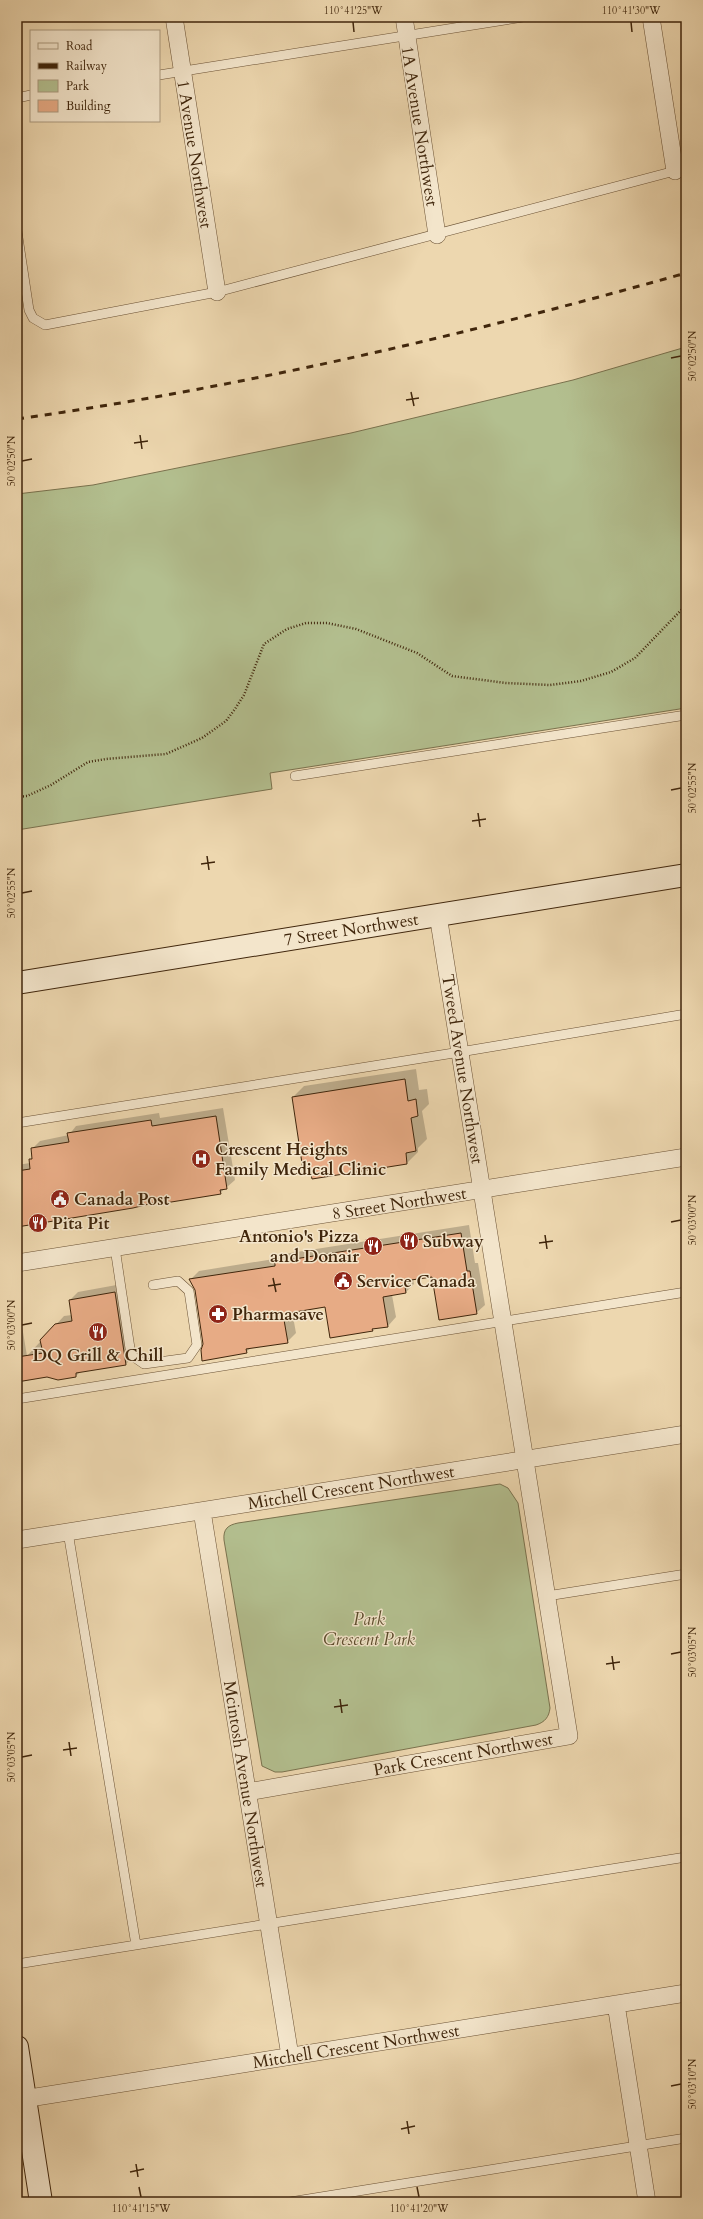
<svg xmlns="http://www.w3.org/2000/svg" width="703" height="2219" font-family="Cardo,serif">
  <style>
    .green { fill: #b3bf8f; stroke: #7a724e }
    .shadow { fill: #0003 }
    .building { fill: #e7ab85; stroke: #40260c }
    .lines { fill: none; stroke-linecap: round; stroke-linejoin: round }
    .lane-casing { stroke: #6b5235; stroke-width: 10 }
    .street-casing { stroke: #6b5235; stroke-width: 18 }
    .secondary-casing { stroke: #40260c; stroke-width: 24 }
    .path { stroke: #40260c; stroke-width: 2.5; stroke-dasharray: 1 2; stroke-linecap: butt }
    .lane { stroke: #f3e5cb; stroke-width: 9 }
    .street { stroke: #f3e5cb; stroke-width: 17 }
    .secondary { stroke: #f3e5cb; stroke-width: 22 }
    .rail { stroke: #40260c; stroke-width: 3; stroke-dasharray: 7 7; stroke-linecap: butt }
    .ticks { fill: none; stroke: #40260c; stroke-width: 1.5 }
    .labels { text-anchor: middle; stroke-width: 3; stroke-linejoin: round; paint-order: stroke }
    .street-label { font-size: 17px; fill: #40260c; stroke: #f3e5cb }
    .poi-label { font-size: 17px; font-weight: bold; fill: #40260c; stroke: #f3e5cb; text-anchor: start }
    .park-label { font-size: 17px; font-style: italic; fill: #5d4c2d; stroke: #f3e5cb }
    .neatline { fill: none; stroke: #40260c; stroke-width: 1.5 }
    .ticks-label { font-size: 10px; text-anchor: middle; fill: #40260c }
  </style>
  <rect width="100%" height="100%" fill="#edd7af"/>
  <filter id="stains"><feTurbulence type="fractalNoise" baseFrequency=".005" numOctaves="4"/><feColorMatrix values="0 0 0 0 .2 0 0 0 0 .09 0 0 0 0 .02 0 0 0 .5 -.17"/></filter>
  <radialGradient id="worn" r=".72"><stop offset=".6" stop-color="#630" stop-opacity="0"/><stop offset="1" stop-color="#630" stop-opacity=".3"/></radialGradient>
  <!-- green -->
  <path class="green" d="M686 347V708L270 773 272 789 17 830V494L93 485 351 433 573 380Z
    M500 1484 508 1488 518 1503 550 1708C549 1717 545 1722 536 1725L282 1772H275L262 1766 224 1540C223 1529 228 1525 238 1523Z"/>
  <!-- shadow -->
  <path class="shadow" d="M416 1069 419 1090 427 1089 429 1104 422 1111 427 1139 418 1148V1152L407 1163 313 1178 293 1097 304 1086Z
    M223 1108 235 1180 220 1193 165 1199 17 1226V1165L30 1163V1160L33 1157 32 1149 40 1141 69 1135 76 1126 159 1113 160 1118Z
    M469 1225 475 1263H478L485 1305 476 1313 433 1276 413 1279 414 1284 405 1293 392 1295 396 1317 388 1326 375 1328 372 1330 326 1306 292 1311 296 1333 287 1342 251 1348 246 1352 204 1344 196 1290 190 1280 199 1271 280 1258 284 1254Z
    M122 1284 134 1356 126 1364 81 1371 76 1376H47L17 1381V1296L27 1356 64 1316 72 1315 70 1300 78 1292Z"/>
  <!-- building -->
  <path class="building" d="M405 1079 408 1101 416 1099 418 1116 411 1118 416 1151 406 1153 407 1164 312 1179 310 1169 303 1170 292 1097Z
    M216 1116 227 1189 220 1190 221 1194 165 1203V1200L133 1208 17 1227V1171L30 1169 29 1159H32L31 1148 69 1142 67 1133 151 1120 152 1126Z
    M461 1233 467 1271H470L477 1314 439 1320 432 1277 404 1281 406 1293 383 1297 388 1327 372 1329 373 1331 330 1338 325 1307 283 1314 288 1343 246 1349 247 1353 202 1361 201 1350 203 1344 195 1290 189 1279 275 1266V1262Z
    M115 1292 126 1365 76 1373V1377L58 1380 47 1377 17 1382V1357L43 1353 40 1340 55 1324 72 1321 69 1300Z"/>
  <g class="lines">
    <!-- lane casing -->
    <g class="lane-casing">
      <path id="lane" d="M159 75 523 17
        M17 98 31 95
        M17 231 29 310 33 318 45 325 217 292 686 168
        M295 776 686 715
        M17 1123 460 1052 686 1014
        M115 1248 131 1355 144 1364 188 1358 197 1345 189 1291 178 1281 153 1285
        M17 1399 686 1292
        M68 1532 136 1945
        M547 1596 686 1574
        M17 1964 686 1857
        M290 2202 686 2138"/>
    </g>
    <!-- street casing -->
    <g class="street-casing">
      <path id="street" d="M174 17 217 292
        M404 17 437 235
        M651 17 675 171
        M17 1263 686 1157
        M202 1511 290 2056
        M17 1540 686 1434
        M247 1792 569 1736 438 915
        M616 2004 647 2202
        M17 2100 686 1993"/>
    </g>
    <!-- secondary casing -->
    <g class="secondary-casing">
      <path id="secondary" d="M17 983 686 875
        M17 2047 41 2202"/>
    </g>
    <!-- path -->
    <path class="path" d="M17 797 27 796 51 785 88 762 106 759 166 754 202 738 226 721 235 709 244 695 264 644 287 629 306 623H327L356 629 417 653 452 676 506 683 550 685 581 681 611 672 635 658 686 605"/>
    <!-- lane -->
    <use href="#lane" class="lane"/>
    <!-- street -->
    <use href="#street" class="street"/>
    <!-- secondary -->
    <use href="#secondary" class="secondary"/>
    <!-- rail -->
    <path class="rail" d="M17 419C243 387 466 335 686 273"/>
  </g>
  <!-- ticks -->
  <path class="ticks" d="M353 22 354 32M631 22 632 32M671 358 681 356M411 392 414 406M406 400 419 398M140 435 142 449M134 443 148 441M22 461 32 459M671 790 681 788M478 813 480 827M472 821 486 819M207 856 209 870M201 864 215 862M22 893 32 891M671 1222 681 1220M545 1235 547 1249M539 1243 553 1241M273 1278 276 1292M268 1286 281 1284M22 1325 32 1323M671 1654 681 1652M612 1656 614 1670M606 1664 620 1662M340 1699 342 1713M334 1707 348 1705M69 1742 71 1756M63 1750 77 1748M22 1757 32 1755M671 2086 681 2084M407 2121 409 2134M401 2129 415 2126M136 2164 138 2177M130 2172 144 2169M139 2187 141 2197M417 2187 419 2197"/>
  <!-- icons -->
  <defs>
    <g id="hospital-disc" transform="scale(1)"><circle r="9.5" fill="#8f2418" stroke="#f3e5cb"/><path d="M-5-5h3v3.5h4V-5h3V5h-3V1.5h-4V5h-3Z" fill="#fff"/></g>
    <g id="civic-disc" transform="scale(1)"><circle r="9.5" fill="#8f2418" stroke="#f3e5cb"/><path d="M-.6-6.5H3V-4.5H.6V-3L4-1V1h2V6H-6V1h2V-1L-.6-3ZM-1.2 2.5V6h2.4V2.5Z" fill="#fff"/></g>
    <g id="restaurant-disc" transform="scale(1)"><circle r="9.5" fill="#8f2418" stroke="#f3e5cb"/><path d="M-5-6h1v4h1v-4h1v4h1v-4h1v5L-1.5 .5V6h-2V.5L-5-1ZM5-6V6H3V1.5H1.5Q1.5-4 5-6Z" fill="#fff"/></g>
    <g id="pharmacy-disc" transform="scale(1)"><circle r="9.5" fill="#8f2418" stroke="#f3e5cb"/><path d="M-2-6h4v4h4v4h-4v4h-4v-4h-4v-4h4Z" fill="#fff"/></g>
  </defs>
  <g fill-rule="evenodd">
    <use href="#hospital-disc" x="201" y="1159"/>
    <use href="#civic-disc" x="60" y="1199"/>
    <use href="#restaurant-disc" x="38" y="1223"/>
    <use href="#restaurant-disc" x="409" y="1241"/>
    <use href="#restaurant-disc" x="373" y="1246"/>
    <use href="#civic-disc" x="343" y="1281"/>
    <use href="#pharmacy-disc" x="218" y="1314"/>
    <use href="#restaurant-disc" x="98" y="1332"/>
  </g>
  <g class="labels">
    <!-- street labels -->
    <g class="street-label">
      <text transform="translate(420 126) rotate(81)" y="6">1A Avenue Northwest</text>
      <text transform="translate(195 154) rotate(81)" y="6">1 Avenue Northwest</text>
      <text transform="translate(351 929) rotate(-9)" y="6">7 Street Northwest</text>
      <text transform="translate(463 1069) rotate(81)" y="6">Tweed Avenue Northwest</text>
      <text transform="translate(399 1203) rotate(-9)" y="6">8 Street Northwest</text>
      <text transform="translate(351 1487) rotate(-9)" y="6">Mitchell Crescent Northwest</text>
      <text transform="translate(463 1754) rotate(-10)" y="6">Park Crescent Northwest</text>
      <text transform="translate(246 1784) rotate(81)" y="6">Mcintosh Avenue Northwest</text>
      <text transform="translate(356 2046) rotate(-9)" y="6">Mitchell Crescent Northwest</text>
    </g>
    <!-- poi labels -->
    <g class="poi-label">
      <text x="215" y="1155">Crescent Heights<tspan x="215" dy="20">Family Medical Clinic</tspan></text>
      <text x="74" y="1205">Canada Post</text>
      <text x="52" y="1229">Pita Pit</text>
      <text x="359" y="1242" text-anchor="end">Antonio's Pizza<tspan x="359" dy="20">and Donair</tspan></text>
      <text x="423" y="1247">Subway</text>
      <text x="357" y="1287">Service Canada</text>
      <text x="232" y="1320">Pharmasave</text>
      <text x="98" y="1361" text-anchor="middle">DQ Grill &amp; Chill</text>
    </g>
    <!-- park labels -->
    <g class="park-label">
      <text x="369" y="1625">Park<tspan x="369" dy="20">Crescent Park</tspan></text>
    </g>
  </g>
  <!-- margin -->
  <rect width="703" height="2219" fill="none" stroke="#edd7af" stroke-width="44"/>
  <!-- legend -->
  <rect x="30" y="30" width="130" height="92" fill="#f3e5cb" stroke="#ab997f"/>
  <rect x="38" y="43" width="20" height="6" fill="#f3e5cb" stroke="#ab997f"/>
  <text x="66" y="50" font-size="12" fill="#40260c">Road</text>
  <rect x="38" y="63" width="20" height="6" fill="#40260c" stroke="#ab997f"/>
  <text x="66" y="70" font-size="12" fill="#40260c">Railway</text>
  <rect x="38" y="80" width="20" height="12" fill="#b3bf8f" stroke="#ab997f"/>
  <text x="66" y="90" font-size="12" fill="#40260c">Park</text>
  <rect x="38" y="100" width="20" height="12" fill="#e7ab85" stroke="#ab997f"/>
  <text x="66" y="110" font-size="12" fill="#40260c">Building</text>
  <rect x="22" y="22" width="659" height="2175" class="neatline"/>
  <g class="ticks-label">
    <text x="353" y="14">110°41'25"W</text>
    <text x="631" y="14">110°41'30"W</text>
    <text transform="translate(692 356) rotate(-90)" y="4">50°02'50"N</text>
    <text transform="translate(11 461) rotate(-90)" y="4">50°02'50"N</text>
    <text transform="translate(692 788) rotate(-90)" y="4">50°02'55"N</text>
    <text transform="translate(11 893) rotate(-90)" y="4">50°02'55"N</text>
    <text transform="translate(692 1220) rotate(-90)" y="4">50°03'00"N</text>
    <text transform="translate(11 1325) rotate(-90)" y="4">50°03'00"N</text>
    <text transform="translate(692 1652) rotate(-90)" y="4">50°03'05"N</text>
    <text transform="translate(11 1757) rotate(-90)" y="4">50°03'05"N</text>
    <text transform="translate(692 2084) rotate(-90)" y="4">50°03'10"N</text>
    <text x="141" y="2212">110°41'15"W</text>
    <text x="419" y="2212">110°41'20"W</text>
  </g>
  <rect width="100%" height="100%" filter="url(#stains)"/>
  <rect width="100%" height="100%" fill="url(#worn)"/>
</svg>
